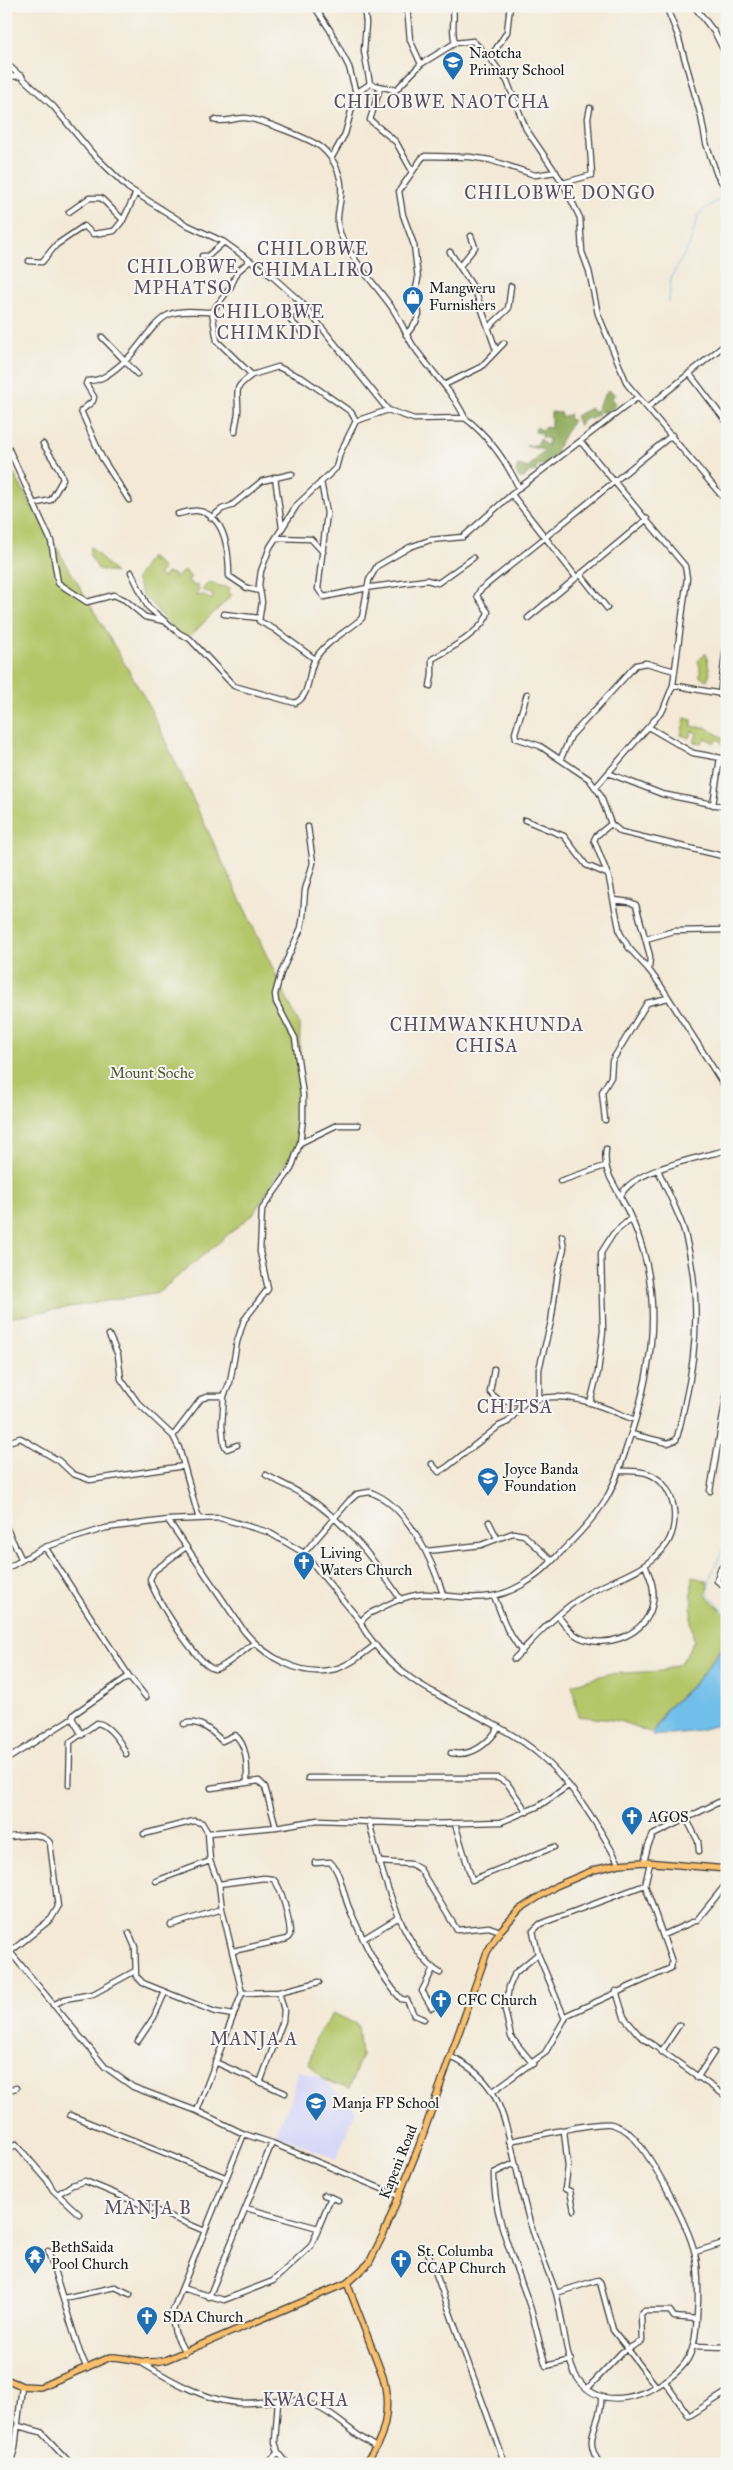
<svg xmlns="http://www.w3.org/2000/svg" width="733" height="2470" font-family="'IM FELL Great Primer',serif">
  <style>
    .built { fill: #d7d7f8 }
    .green { fill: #b5c669; stroke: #687142 }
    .forest { fill: #90ab5d; stroke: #56643c }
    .water { fill: #70beea; stroke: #466d83 }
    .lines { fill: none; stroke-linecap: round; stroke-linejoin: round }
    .stream { stroke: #70beea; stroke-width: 1 }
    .minor-casing { stroke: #3c3b38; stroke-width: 7 }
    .major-casing { stroke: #3c3b38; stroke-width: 8 }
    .minor { stroke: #fff; stroke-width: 4.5 }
    .major { stroke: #f9bf6d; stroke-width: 5.5 }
    .labels { text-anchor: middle; stroke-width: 4; stroke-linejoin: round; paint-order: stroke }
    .poi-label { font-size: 15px; fill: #1c1c1c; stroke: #f6f6f2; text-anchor: start }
    .park-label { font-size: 15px; fill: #525837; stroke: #f6f6f2 }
    .street-label { font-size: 15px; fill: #1c1c1c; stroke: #f6f6f2 }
    .quarter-label { font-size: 18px; letter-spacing: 1px; fill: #5c4e61; stroke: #f6f6f2 }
  </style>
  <rect width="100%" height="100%" fill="#f6f6f2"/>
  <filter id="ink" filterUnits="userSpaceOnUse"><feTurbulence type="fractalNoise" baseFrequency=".02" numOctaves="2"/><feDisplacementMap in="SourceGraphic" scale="10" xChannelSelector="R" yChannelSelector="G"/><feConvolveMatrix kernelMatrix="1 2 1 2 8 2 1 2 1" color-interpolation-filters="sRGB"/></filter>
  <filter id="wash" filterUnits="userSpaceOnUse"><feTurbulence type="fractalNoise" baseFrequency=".0096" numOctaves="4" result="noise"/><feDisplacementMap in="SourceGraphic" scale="20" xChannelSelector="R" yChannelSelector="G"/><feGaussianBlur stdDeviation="1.12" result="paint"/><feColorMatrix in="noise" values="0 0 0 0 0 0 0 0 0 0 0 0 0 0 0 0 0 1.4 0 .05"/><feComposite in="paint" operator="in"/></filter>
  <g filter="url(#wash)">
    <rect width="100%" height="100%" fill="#f3e9d6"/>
    <!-- built -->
    <path class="built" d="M297 2070 322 2079 356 2110 336 2159 275 2134 292 2097Z"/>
    <!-- green -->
    <path class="green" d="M6 461 147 702 300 1026 297 1145 253 1214 159 1292 6 1318Z
      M91 547 115 573 98 569 89 554Z
      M150 557 152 562 153 558 163 569 158 575 163 578 167 573 173 574 175 578 185 570 191 578 188 579 189 583H192V586L197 585 199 590 197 596 203 595 212 600 213 595 202 590 208 583 230 588 228 593 232 595 186 640 174 631 150 601 144 598 136 579Z
      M706 653 710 673 707 680 700 677V667L698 661Z
      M685 718 692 720V727H705L727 740 723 744 717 739 714 743 706 738 701 743 694 742 697 733 692 731 689 738 681 735Z
      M692 1576 708 1582 706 1595 727 1616V1639L698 1679 664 1711 652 1733 620 1721 578 1716 572 1685 607 1674 662 1671 681 1663 694 1641 691 1624Z
      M333 2013 358 2025 361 2056 349 2089 322 2079 309 2063 317 2035Z"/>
    <!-- forest -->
    <path class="forest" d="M608 390 615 394 612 398 615 404 609 412 607 411 603 414 597 408Z
      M591 408 593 411 597 410 599 414 591 419 586 417 579 426 575 416Z
      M551 412 561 413V417L570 414 569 420H573L556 450 559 455 549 465H537L536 471 529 472 524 478H519L516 472 518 465 528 468 545 450 526 446 537 445 540 439 547 446 549 439 541 437 542 433 535 432 536 427 542 430 545 427 551 428Z"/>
    <!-- water -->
    <path class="water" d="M727 1642V1723L690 1732 652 1736 665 1711 699 1679Z"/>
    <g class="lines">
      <!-- stream -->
      <path class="stream" d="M724 184 727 178
        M669 302 671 277 690 244 698 215 719 199 723 187
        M710 1577 727 1541
        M710 1579 708 1594 727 1615"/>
    </g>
  </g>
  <g filter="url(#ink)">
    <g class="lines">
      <!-- minor casing -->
      <g class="minor-casing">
        <path id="minor" d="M314 6 330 30 349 67 356 93
          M364 6 366 23 364 51 370 84
          M407 6 410 40 421 64
          M453 6C455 19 451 30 455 43
          M666 6 678 36 701 116 706 143 717 175 727 190
          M694 6 715 33 727 57
          M490 58 507 32 510 6
          M6 63 53 106 92 153 128 188 185 224 224 242 274 278 302 303 388 410 414 419 465 418C490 437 506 461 519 488
          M6 77 22 76
          M380 88 370 120 396 142 412 171
          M214 120C225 123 234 118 244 118 257 118 313 140 322 148 335 159 343 178 341 195 340 207 335 220 340 233 351 259 373 282 390 305 400 318 405 334 414 347 431 371 453 392 465 418
          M332 157 345 134 356 93 370 84 396 90 421 64 455 43 473 41 490 58 507 81 526 129 563 183 580 218 582 252 589 271 598 314 627 384 727 502
          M563 183 592 175 588 118 590 108
          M69 212 89 198H101L123 220
          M450 252 475 290 496 350
          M202 256H208L224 242
          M29 261 42 262 56 245 84 226 93 234 114 231 123 220 136 193
          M460 266 475 247 471 236
          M212 312 217 341 252 375C233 389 238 388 238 408 239 416 235 424 235 432
          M212 312 230 288 238 271 250 261
          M489 327 508 309 511 286
          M301 331 291 321 290 316 302 303
          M406 335 416 322 419 314 415 293 418 279 414 245 403 215 399 191 422 158 425 156 470 157 490 160 535 175 556 172
          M102 337 125 361C140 348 151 324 168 315 179 309 200 312 212 312
          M689 373 727 423
          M252 375 278 367 304 379 351 412 356 421 340 453 336 468 297 505 270 547 261 571 259 585 262 602 259 621 274 629 315 659
          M444 385 481 367 504 343
          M648 407 727 343
          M356 421 388 410
          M581 442 685 566 687 578 673 685
          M6 443 51 541 58 583 87 602 114 595 125 600 145 617 164 621
          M275 477 282 528
          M321 482 327 513 318 589 324 597 372 587 427 580 438 583 473 558
          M513 496 576 577
          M129 500 102 458 81 411 93 401 94 397 86 384 87 381C104 381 112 371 125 361L137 374
          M33 504 51 500 63 479 58 467 43 444
          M178 514C184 513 192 510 198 511 226 515 229 554 229 576L247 588 260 591
          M211 518 222 509 231 506 262 481 292 474
          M276 538 311 539 323 552
          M131 572 148 607 179 633 190 639 234 686 295 703C311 696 307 673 315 659 326 641 347 632 362 618L369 580 377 566 410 547 430 540 463 537 519 488 638 397
          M580 574 607 608
          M224 614 259 618
          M528 618 647 519
          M430 686 432 675V659C447 651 485 630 488 612L477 596 480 590 672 435
          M527 694 515 733 516 738 540 746 589 779 600 794 611 824 621 832 727 857
          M720 695 727 638
          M650 728 693 753 727 759
          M561 758 571 736 636 665 646 663 675 671
          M608 773 662 794 727 807
          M596 787 663 710 673 685 727 695
          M713 805 720 758
          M525 820 564 836 586 865 607 874
          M611 824 596 836 594 840 609 878 620 933 629 948 649 970 661 986 727 1090
          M614 900 630 902 636 905 650 956 649 970
          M646 939 674 931 727 930
          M605 1120 602 1092 611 1077 612 1061 647 1003 668 998
          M300 1143 337 1125H358
          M606 1149C603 1172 612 1179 621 1198 630 1214 638 1233 643 1250 662 1316 649 1380 628 1443 622 1462 616 1482 606 1499 591 1523 568 1545 548 1565 534 1579 514 1592 493 1596 470 1600 449 1595 426 1594 411 1594 392 1602 379 1609 372 1612 365 1615 361 1622 362 1628 366 1633 370 1638 410 1697 490 1711 541 1756 574 1785 599 1826 619 1864
          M560 1181 605 1166
          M621 1196C630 1170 702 1157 727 1150
          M109 1335 118 1355 121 1379 138 1403 173 1436 201 1399 209 1396H224
          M494 1369 490 1392C504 1411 535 1397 553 1397 582 1396 609 1410 635 1420
          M539 1399V1369L551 1322 558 1272 564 1248 562 1236
          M590 1403 598 1372 603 1331 601 1253 613 1234 630 1219
          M631 1434 668 1443 676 1440C680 1429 682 1416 685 1403 698 1347 700 1290 685 1234 679 1212 667 1191 658 1170
          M173 1436 179 1448 199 1519
          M6 1438 11 1441 20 1438 24 1440 59 1461 73 1474 90 1480 184 1466
          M237 1445 227 1449 224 1445 222 1425 224 1396 230 1382 237 1342 244 1320 268 1289 260 1252 262 1209 291 1169 300 1143 303 1119V1095L295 1038 276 1002 275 994 281 973 301 928 303 917 305 890 313 863 308 827
          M432 1464 439 1472 447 1467 499 1426 508 1422 525 1402
          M266 1475C283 1484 301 1492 317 1504 352 1530 377 1564 401 1600
          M710 1491 727 1392
          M168 1520 244 1631C265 1657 301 1678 335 1669 350 1665 363 1654 375 1645
          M489 1522 497 1538
          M6 1527 22 1560
          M45 1547 129 1676 146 1697
          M186 1547 154 1571 150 1579C152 1594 201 1670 215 1669 224 1668 245 1649 254 1643
          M427 1551 481 1545 513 1533 524 1535 552 1561
          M304 1553 349 1501 357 1494 370 1492C408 1505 433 1562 444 1597
          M727 1560 720 1570 717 1581 727 1588
          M6 1569 45 1547 106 1528 168 1520 220 1518 268 1532 304 1553 361 1622
          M494 1596 507 1629 522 1652
          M558 1616C563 1622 568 1629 574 1634 599 1652 645 1637 652 1606 656 1591 651 1579 645 1565
          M514 1659C535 1637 559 1611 585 1595 610 1580 643 1573 663 1549 682 1528 677 1485 649 1474 640 1470 629 1471 619 1471
          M184 1724C199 1719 212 1731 222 1741L235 1735C248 1746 247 1767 247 1783
          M82 1735 72 1718 74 1714 129 1676
          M451 1753C473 1757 488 1744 499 1727
          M6 1760 72 1718
          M308 1778H498L507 1783 527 1812
          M69 1785 70 1742 97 1723C109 1724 122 1744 126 1754
          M211 1788 259 1781 265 1787 276 1827
          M723 1800 727 1808
          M686 1818 698 1841 699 1851
          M369 1821C379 1864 401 1949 440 1973
          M455 1824 472 1880 554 1847
          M208 1833 276 1827 318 1820 425 1824 501 1822 539 1806 568 1786
          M144 1834 194 1821 202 1823 208 1833 210 1861 219 1884 222 1909 242 1993 197 2111
          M6 1837C20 1837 41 1830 50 1843L58 1907 51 1919 10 1952
          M379 1862 411 1864 420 1869 457 1930 489 1927 500 1931
          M644 1862 648 1846 653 1835 727 1798
          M315 1863 330 1862C341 1872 343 1894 349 1908 363 1940 378 1973 401 1999L407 2000 414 2015 424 2019
          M6 1875V1890
          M156 1881 210 1861
          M219 1884 264 1878 273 1879C282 1887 290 1922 290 1935L287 1939 233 1951
          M171 1925 222 1909
          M129 1933 135 1947 136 1976 143 1983 215 2012 233 2015
          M663 1935 697 1920 727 1883
          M363 1939 399 1917
          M6 1947 105 2067 133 2087 197 2111 244 2134 272 2143 399 2196
          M616 1991 624 2017 639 2035 727 2097
          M242 1993 279 1992 319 1982
          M53 2005 65 1999 93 1994 135 1971
          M432 2008 422 1991 433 1969
          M565 2019 538 1954 533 1931 540 1924 645 1885
          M138 2041 154 2017 165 1992
          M661 2052 679 2025
          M451 2057C468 2065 483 2076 493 2093 511 2126 516 2175 527 2212 534 2240 547 2266 556 2293 562 2314 566 2360 576 2376 601 2416 653 2395 680 2369 698 2352 696 2324 698 2301 698 2285 699 2269 695 2254 689 2227 650 2152 630 2134 625 2129 617 2126 611 2124 594 2121 530 2138 509 2141
          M215 2062 285 2093
          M533 2064 511 2037 505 2010 509 1987 515 1973 538 1954
          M697 2078 714 2052
          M260 2083 283 2021 284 2010 279 1992
          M6 2091 16 2088
          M492 2092 545 2053 567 2015 671 1968 672 1962 645 1885 650 1863
          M70 2115 225 2177
          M564 2131 568 2167 565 2189 570 2191 574 2210
          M6 2152 16 2144 47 2180 53 2190 79 2214
          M515 2163 494 2173C493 2219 517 2266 531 2310 537 2329 540 2348 546 2366L571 2360
          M58 2194 72 2185 85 2181 205 2231
          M324 2195 338 2200
          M246 2208 318 2228
          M48 2251 80 2353 87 2368
          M428 2252 505 2464
          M695 2252 727 2242
          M182 2288 224 2300 273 2281 311 2246 331 2197
          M556 2293 598 2280 600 2282 613 2330 656 2386
          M209 2297 272 2143
          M64 2298 115 2287 130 2294
          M693 2346 727 2347
          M185 2353 175 2333 171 2315 244 2134
          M142 2363C170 2380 208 2402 241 2403 262 2404 285 2396 305 2402 332 2410 352 2434 376 2447
          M664 2381 689 2416 727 2392
          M588 2388 622 2352 642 2341 641 2314 644 2311H670L674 2317 697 2319
          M278 2401 275 2442 278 2452 288 2464
          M18 2426 41 2432 71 2464
          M369 2458 379 2464
          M10 2464 15 2448 22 2386
          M272 2464V2459L278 2452
          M600 2464C580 2436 603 2424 601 2398"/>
      </g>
      <!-- major casing -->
      <g class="major-casing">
        <path id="major" d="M347 2283 383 2377C391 2408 386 2439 364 2464
          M6 2379 22 2386 40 2387 111 2357C132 2357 142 2366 165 2360L347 2283 369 2263 384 2233 419 2146 487 1952 500 1931 520 1909 556 1886 594 1870 619 1864 644 1862 727 1869"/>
      </g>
      <!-- minor -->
      <use href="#minor" class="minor"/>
      <!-- major -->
      <use href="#major" class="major"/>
    </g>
  </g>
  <!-- icons -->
  <defs>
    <g id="school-pin" transform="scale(1.125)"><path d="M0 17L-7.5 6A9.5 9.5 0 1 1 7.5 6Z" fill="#1f6fb2" stroke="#f6f6f2"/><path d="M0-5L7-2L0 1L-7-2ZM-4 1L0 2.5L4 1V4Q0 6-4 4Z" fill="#fff"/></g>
    <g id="shop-pin" transform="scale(1.125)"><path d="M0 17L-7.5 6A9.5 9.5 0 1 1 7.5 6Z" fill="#1f6fb2" stroke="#f6f6f2"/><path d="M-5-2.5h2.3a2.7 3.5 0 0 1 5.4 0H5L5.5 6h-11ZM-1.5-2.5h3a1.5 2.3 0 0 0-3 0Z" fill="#fff"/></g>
    <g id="church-pin" transform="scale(1.125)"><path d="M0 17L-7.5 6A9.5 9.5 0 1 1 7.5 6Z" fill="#1f6fb2" stroke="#f6f6f2"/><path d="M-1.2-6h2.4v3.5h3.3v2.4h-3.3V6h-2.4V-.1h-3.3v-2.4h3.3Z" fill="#fff"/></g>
    <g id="temple-pin" transform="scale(1.125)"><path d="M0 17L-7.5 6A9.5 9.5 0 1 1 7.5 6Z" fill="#1f6fb2" stroke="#f6f6f2"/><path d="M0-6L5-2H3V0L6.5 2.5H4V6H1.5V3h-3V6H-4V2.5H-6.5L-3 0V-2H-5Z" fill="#fff"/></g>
  </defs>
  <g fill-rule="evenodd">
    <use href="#school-pin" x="453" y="62"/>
    <use href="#shop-pin" x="413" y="297"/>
    <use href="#school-pin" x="488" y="1478"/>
    <use href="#church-pin" x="304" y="1562"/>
    <use href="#church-pin" x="632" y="1817"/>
    <use href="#church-pin" x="441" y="2000"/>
    <use href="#school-pin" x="316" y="2103"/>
    <use href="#temple-pin" x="35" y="2256"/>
    <use href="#church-pin" x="401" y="2260"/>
    <use href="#church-pin" x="147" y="2317"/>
  </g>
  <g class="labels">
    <!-- poi labels -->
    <g class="poi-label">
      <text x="469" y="58">Naotcha<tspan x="469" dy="17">Primary School</tspan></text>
      <text x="429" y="293">Mangweru<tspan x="429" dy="17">Furnishers</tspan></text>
      <text x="504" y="1474">Joyce Banda<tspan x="504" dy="17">Foundation</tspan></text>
      <text x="320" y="1558">Living<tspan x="320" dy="17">Waters Church</tspan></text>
      <text x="648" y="1822">AGOS</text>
      <text x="457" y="2005">CFC Church</text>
      <text x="332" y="2108">Manja FP School</text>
      <text x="51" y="2252">BethSaida<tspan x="51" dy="17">Pool Church</tspan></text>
      <text x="417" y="2256">St. Columba<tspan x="417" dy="17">CCAP Church</tspan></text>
      <text x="163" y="2322">SDA Church</text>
    </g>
    <!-- park labels -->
    <g class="park-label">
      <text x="152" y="1078">Mount Soche</text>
    </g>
    <!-- street labels -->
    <g class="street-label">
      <text transform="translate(398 2162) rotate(-68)" y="5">Kapeni Road</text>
    </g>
    <!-- quarter labels -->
    <g class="quarter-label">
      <text x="442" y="108">CHILOBWE NAOTCHA</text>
      <text x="560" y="199">CHILOBWE DONGO</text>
      <text x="313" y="255">CHILOBWE<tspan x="313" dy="21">CHIMALIRO</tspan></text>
      <text x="183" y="273">CHILOBWE<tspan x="183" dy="21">MPHATSO</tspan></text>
      <text x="269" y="318">CHILOBWE<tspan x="269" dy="21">CHIMKIDI</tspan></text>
      <text x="487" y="1031">CHIMWANKHUNDA<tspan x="487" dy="21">CHISA</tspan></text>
      <text x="515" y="1413">CHITSA</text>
      <text x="254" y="2045">MANJA A</text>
      <text x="148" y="2214">MANJA B</text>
      <text x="306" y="2406">KWACHA</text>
    </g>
  </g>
  <!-- margin -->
  <rect width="733" height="2470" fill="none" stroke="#f6f6f2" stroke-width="25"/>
</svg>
